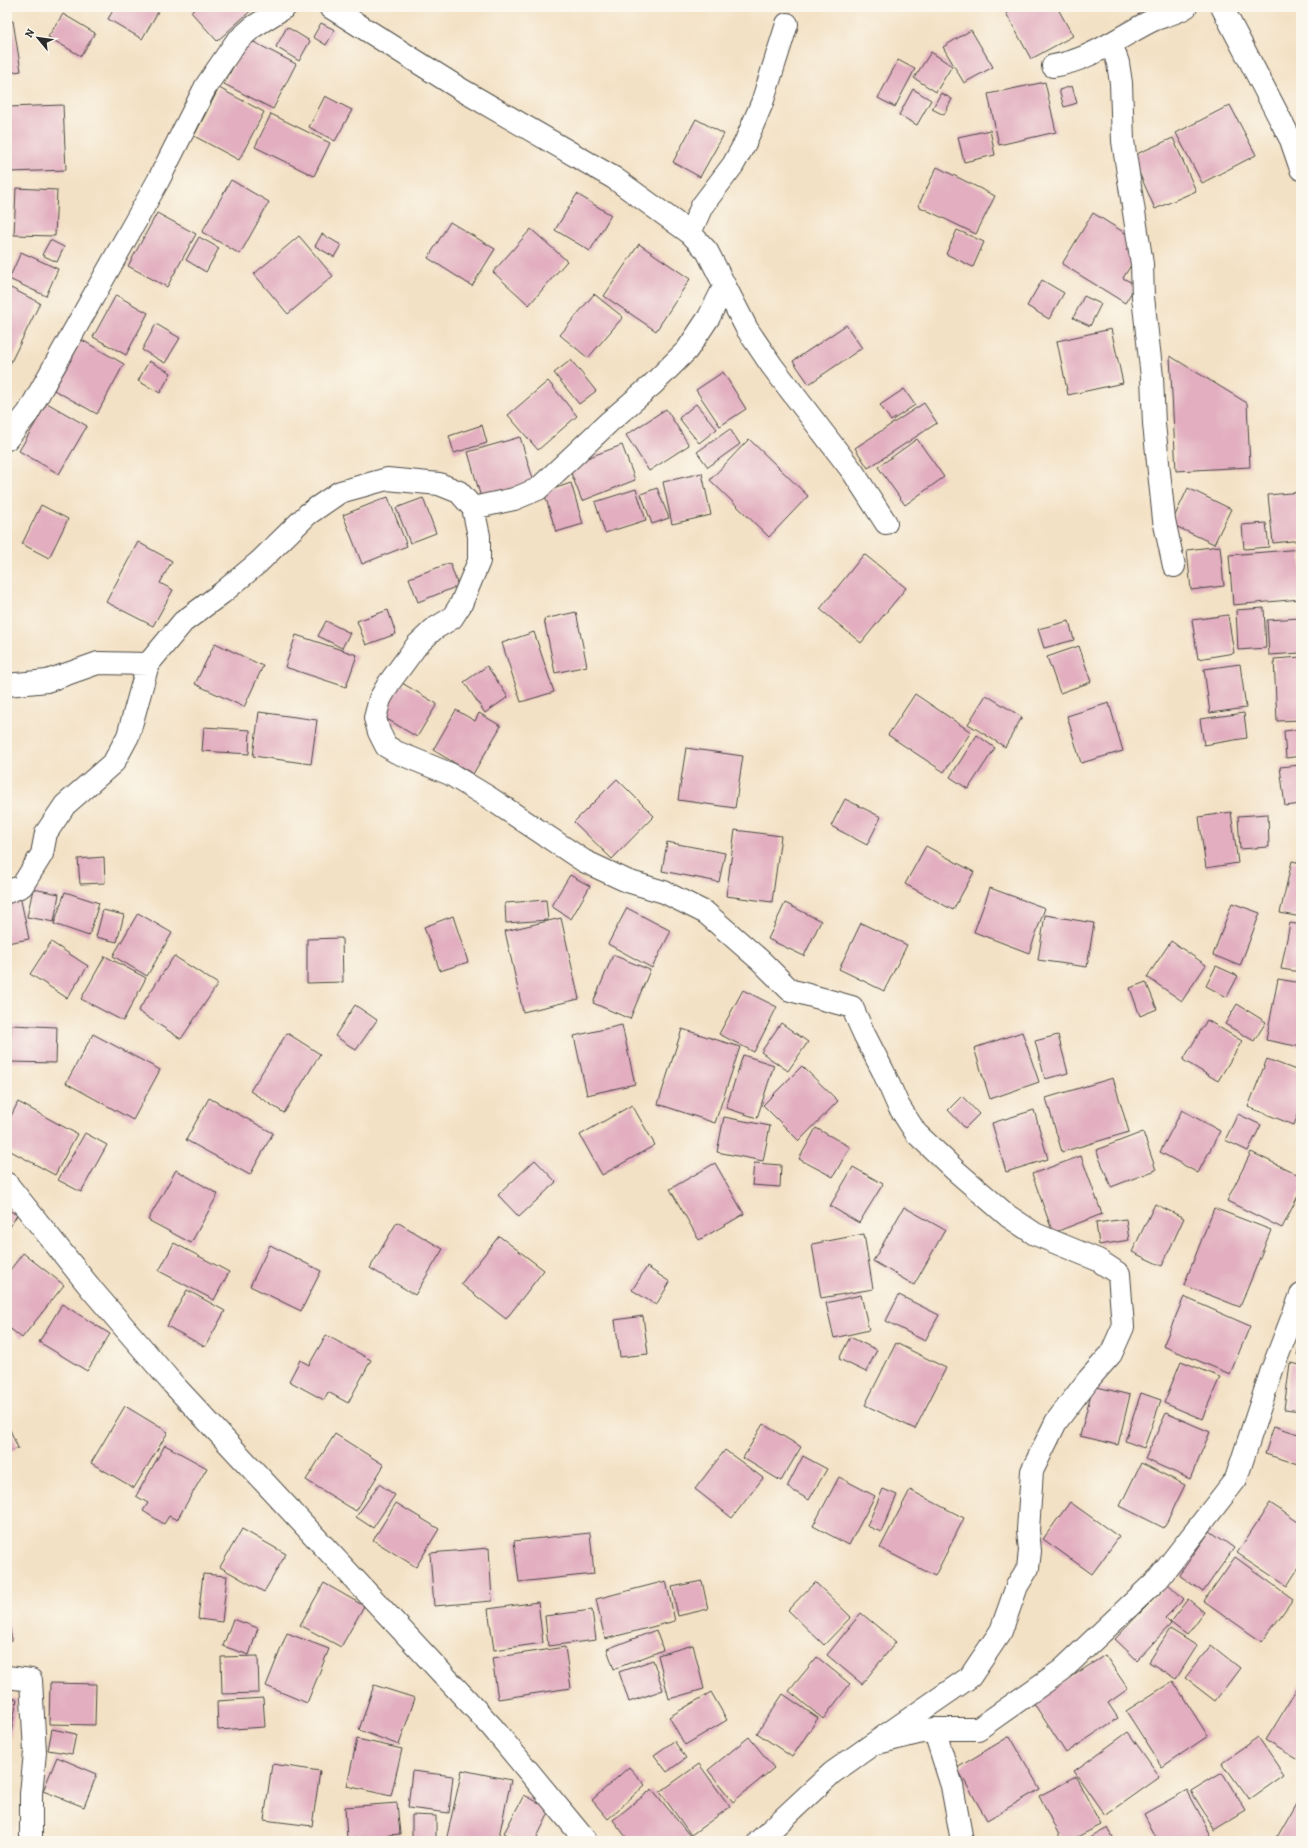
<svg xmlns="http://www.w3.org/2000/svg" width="1308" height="1848" font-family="Alegreya,serif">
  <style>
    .building { fill: #e2aec0 }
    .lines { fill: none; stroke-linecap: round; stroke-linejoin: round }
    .minor-casing { stroke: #494642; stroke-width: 24 }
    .minor { stroke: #fff; stroke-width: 22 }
  </style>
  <rect width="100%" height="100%" fill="#fbf7ec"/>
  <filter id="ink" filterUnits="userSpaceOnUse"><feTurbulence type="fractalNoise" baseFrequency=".025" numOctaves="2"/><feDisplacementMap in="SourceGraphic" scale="8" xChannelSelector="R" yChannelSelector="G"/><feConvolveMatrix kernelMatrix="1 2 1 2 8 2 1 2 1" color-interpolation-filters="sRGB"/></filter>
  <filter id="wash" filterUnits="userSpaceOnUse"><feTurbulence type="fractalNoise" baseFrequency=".012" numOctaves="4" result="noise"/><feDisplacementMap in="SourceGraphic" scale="16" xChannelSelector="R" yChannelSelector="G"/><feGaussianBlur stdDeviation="0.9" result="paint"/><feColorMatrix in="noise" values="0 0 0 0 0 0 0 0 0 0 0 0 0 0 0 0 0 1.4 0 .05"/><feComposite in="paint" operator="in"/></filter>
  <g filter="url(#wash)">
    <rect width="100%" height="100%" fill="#f3e1c5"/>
    <g id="blocks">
      <!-- building -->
      <path class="building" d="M115 7H161L142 39 108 19Z
        M197 7H255L217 41 191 12Z
        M1017 7H1057L1073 36 1031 59 1006 13Z
        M63 14 95 33 81 56 48 37Z
        M13 21 21 71 7 73V22Z
        M321 23 335 30 326 45 313 37Z
        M287 27 310 41 299 61 276 47Z
        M971 30 993 67 964 83 943 47Z
        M248 39 296 64 273 109 224 84Z
        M931 52 952 66 936 92 914 78Z
        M898 60 915 69 895 107 878 98Z
        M1045 82 1056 132 999 145 988 94Z
        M1072 86 1077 103 1064 107 1059 90Z
        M219 88 264 112 239 160 194 136Z
        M913 89 931 100 917 125 899 115Z
        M941 93 952 99 944 115 932 109Z
        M325 96 352 110 335 141 309 127Z
        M63 105 66 170 11 172 8 107Z
        M1230 105 1256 155 1202 183 1176 133Z
        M271 114 330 143 314 176 255 147Z
        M696 119 724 134 700 177 673 162Z
        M990 130 995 155 964 162 958 137Z
        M1173 138 1196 191 1155 209 1132 156Z
        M937 167 995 196 976 234 918 206Z
        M231 180 269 202 240 254 202 232Z
        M16 188 57 190 55 236 14 235Z
        M577 194 611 215 590 251 555 230Z
        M157 213 196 234 167 287 128 266Z
        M1093 213 1133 238 1126 250 1136 257 1123 278 1136 285 1125 303 1062 264Z
        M450 222 495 249 472 286 428 258Z
        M531 229 567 261 529 305 493 272Z
        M957 230 984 242 973 267 946 254Z
        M322 234 341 245 334 257 315 246Z
        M299 236 333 276 288 314 254 274Z
        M199 237 219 248 206 272 186 260Z
        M50 240 64 247 57 262 42 255Z
        M639 244 690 279 656 331 604 296Z
        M21 252 58 269 46 296 9 279Z
        M1042 280 1064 293 1049 319 1027 306Z
        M7 286 40 303 7 370Z
        M594 294 623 317 588 358 560 335Z
        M116 295 148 313 126 355 93 337Z
        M1084 296 1101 304 1090 326 1073 318Z
        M156 324 180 338 165 363 142 350Z
        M846 325 862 348 809 384 793 361Z
        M1111 329 1123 383 1068 395 1057 341Z
        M82 340 124 364 97 414 54 390Z
        M1170 356 1247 403 1250 467 1176 471Z
        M571 360 596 391 579 404 554 373Z
        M149 361 171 373 160 393 138 381Z
        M723 372 746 409 720 426 696 390Z
        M548 381 577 416 538 450 508 415Z
        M904 389 915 405 891 421 880 405Z
        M47 403 87 426 59 474 19 451Z
        M924 403 937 423 868 468 855 448Z
        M696 404 717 429 699 443 679 418Z
        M666 409 689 445 649 471 626 435Z
        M482 425 487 443 454 453 449 436Z
        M730 429 740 444 708 467 697 452Z
        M520 437 534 482 481 498 468 452Z
        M749 439 808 496 769 537 710 480Z
        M917 439 944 477 905 505 878 467Z
        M622 445 635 480 582 501 568 465Z
        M702 473 711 515 672 524 663 482Z
        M571 483 583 524 556 532 544 492Z
        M657 488 669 518 652 524 641 494Z
        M1188 488 1231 509 1214 544 1171 524Z
        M636 489 646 520 605 533 595 502Z
        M1301 492V540L1273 543 1268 495Z
        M388 497 407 546 362 564 343 515Z
        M423 498 436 533 410 543 396 508Z
        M41 505 68 519 49 558 22 544Z
        M1266 523 1269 547 1244 549 1242 525Z
        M138 542 172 561 160 583 173 590 153 626 106 602Z
        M1220 546 1224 586 1191 590 1187 550Z
        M1301 549V599L1233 605 1229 555Z
        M864 554 906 588 861 643 820 609Z
        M450 563 458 586 418 602 409 578Z
        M1264 608 1266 648 1238 650 1236 610Z
        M388 610 396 634 366 645 357 621Z
        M576 612 587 666 555 673 544 619Z
        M1228 615 1234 653 1198 659 1192 620Z
        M1301 618V653L1269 655 1267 620Z
        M326 621 350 633 342 648 318 636Z
        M1069 621 1074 640 1044 648 1038 629Z
        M534 632 554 692 521 702 502 643Z
        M296 635 357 655 346 687 285 667Z
        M215 643 263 666 244 707 195 684Z
        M1079 646 1091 682 1060 693 1047 657Z
        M1301 657V720L1277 721 1274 659Z
        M1240 664 1246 708 1210 713 1204 669Z
        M487 666 508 697 485 713 464 682Z
        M402 683 437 704 417 737 382 716Z
        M915 694 971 732 944 772 888 735Z
        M986 695 1022 717 1005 747 968 724Z
        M1109 703 1123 751 1081 763 1067 716Z
        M456 710 475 721 479 713 501 726 473 774 433 750Z
        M259 712 317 720 311 764 253 756Z
        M1244 713 1247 738 1204 745 1200 719Z
        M204 727 250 730 249 754 202 751Z
        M1301 729V756L1286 758 1284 731Z
        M977 735 995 748 968 789 950 777Z
        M686 748 743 756 735 808 678 800Z
        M1301 765V804L1285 806 1280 767Z
        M617 779 654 816 612 859 574 822Z
        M845 799 881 817 867 845 831 826Z
        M1231 812 1238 863 1206 868 1199 817Z
        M1268 814 1269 847 1240 849 1238 816Z
        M735 830 781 836 772 902 726 896Z
        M667 842 725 853 719 882 662 871Z
        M926 846 974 872 953 910 905 884Z
        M104 857 105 883 80 884 78 859Z
        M1292 861 1301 863V917L1280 913Z
        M570 875 590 886 571 919 551 906Z
        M18 886 29 939 7 943V888Z
        M990 888 1045 908 1029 953 974 932Z
        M33 889 59 894 54 922 27 917Z
        M65 892 99 903 89 936 54 924Z
        M546 900 548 920 506 923 505 903Z
        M785 903 821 921 804 956 768 939Z
        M1232 903 1260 913 1240 966 1213 955Z
        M627 908 671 931 652 968 608 944Z
        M103 910 124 915 117 942 96 937Z
        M138 913 172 933 147 976 113 956Z
        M1045 915 1094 923 1087 967 1038 960Z
        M453 916 468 962 440 971 424 927Z
        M561 918 579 999 523 1012 505 931Z
        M861 923 907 945 884 991 839 969Z
        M1290 923 1301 925V972L1281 969Z
        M342 938 343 982 307 983V939Z
        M1171 941 1206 965 1182 1001 1147 977Z
        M51 942 88 966 67 998 30 974Z
        M613 955 650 970 630 1019 593 1003Z
        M105 956 146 978 123 1021 81 999Z
        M174 956 218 984 181 1039 138 1011Z
        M1216 966 1238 976 1227 997 1206 986Z
        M1278 979 1301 983V1047L1266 1040Z
        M1146 982 1157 1009 1140 1016 1130 988Z
        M743 990 777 1007 754 1052 719 1034Z
        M1237 1004 1266 1022 1254 1041 1225 1024Z
        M355 1005 377 1020 356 1050 335 1036Z
        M1207 1020 1242 1041 1218 1081 1183 1060Z
        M781 1023 808 1042 788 1071 761 1052Z
        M11 1025 57 1027 56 1063 10 1062Z
        M622 1025 635 1084 587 1095 574 1036Z
        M682 1029 740 1047 715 1123 658 1104Z
        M1022 1032 1039 1082 990 1099 974 1048Z
        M287 1033 320 1054 284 1113 250 1091Z
        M93 1034 160 1070 133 1120 66 1083Z
        M1058 1035 1068 1073 1045 1079 1035 1041Z
        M743 1055 774 1065 757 1118 726 1108Z
        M1267 1059 1301 1072V1107L1294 1125 1248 1107Z
        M802 1066 838 1101 799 1141 763 1105Z
        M1113 1078 1129 1132 1062 1152 1046 1098Z
        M962 1096 979 1114 965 1128 948 1110Z
        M209 1098 273 1133 250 1175 186 1140Z
        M18 1102 77 1134 55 1175 7 1149V1124Z
        M632 1105 655 1145 602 1175 580 1135Z
        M1034 1110 1048 1159 1006 1172 992 1123Z
        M1182 1110 1220 1131 1198 1173 1160 1152Z
        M1238 1114 1261 1125 1248 1151 1225 1140Z
        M724 1117 770 1126 763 1161 717 1152Z
        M816 1128 850 1147 833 1177 799 1159Z
        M1143 1132 1156 1170 1111 1187 1096 1150Z
        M85 1133 107 1145 81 1192 58 1180Z
        M1251 1152 1301 1176V1190L1282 1228 1227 1201Z
        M1081 1156 1102 1214 1053 1233 1032 1174Z
        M535 1160 556 1182 519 1217 498 1195Z
        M715 1163 744 1214 699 1240 670 1189Z
        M754 1163 781 1165 780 1187 752 1185Z
        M853 1167 883 1184 859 1223 830 1206Z
        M176 1170 218 1194 191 1243 148 1220Z
        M1155 1204 1184 1218 1162 1266 1132 1252Z
        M904 1207 945 1230 914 1285 873 1261Z
        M1214 1208 1271 1230 1240 1307 1184 1285Z
        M7 1209 17 1215 7 1232Z
        M1126 1219 1129 1240 1099 1245 1096 1223Z
        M397 1222 443 1249 415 1295 370 1268Z
        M864 1234 873 1289 821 1298 812 1244Z
        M499 1236 544 1270 506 1319 461 1284Z
        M174 1243 229 1272 214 1300 159 1271Z
        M270 1245 321 1271 301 1311 250 1286Z
        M23 1253 64 1285 22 1338 7 1326V1274Z
        M647 1267 670 1282 656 1305 632 1290Z
        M187 1290 225 1311 205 1347 167 1326Z
        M861 1295 869 1330 834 1338 826 1303Z
        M899 1295 939 1315 925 1341 886 1321Z
        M1184 1297 1250 1326 1230 1374 1163 1346Z
        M62 1304 110 1334 87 1371 39 1342Z
        M643 1316 648 1354 620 1357 615 1320Z
        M326 1335 371 1360 348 1403 328 1392 324 1400 289 1381 300 1360 309 1365Z
        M850 1337 877 1350 866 1372 839 1359Z
        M1300 1340H1301V1356L1297 1355Z
        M896 1343 946 1368 915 1429 865 1405Z
        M1181 1361 1220 1377 1202 1419 1164 1403Z
        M1290 1363 1301 1365V1411L1284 1409Z
        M1093 1386 1130 1395 1118 1445 1080 1436Z
        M1141 1393 1161 1400 1144 1448 1125 1441Z
        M125 1406 168 1432 134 1488 91 1463Z
        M1166 1413 1210 1432 1190 1479 1145 1459Z
        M7 1423 18 1448 7 1453Z
        M763 1424 801 1447 781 1481 743 1458Z
        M1274 1426 1301 1435V1465L1265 1454Z
        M335 1434 384 1465 356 1511 306 1480Z
        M165 1445 207 1468 177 1520 169 1516 164 1524 143 1511 148 1503 136 1496Z
        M725 1450 763 1478 732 1518 695 1489Z
        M803 1456 827 1469 809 1500 787 1487Z
        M1141 1463 1185 1485 1164 1528 1120 1506Z
        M839 1477 875 1496 849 1545 813 1526Z
        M379 1484 395 1495 373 1528 356 1517Z
        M883 1489 897 1495 881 1532 867 1526Z
        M910 1490 964 1518 935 1576 880 1548Z
        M1070 1502 1119 1537 1092 1574 1043 1539Z
        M396 1503 439 1529 416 1567 373 1540Z
        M1270 1503 1301 1524V1564L1287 1586 1237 1553Z
        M242 1529 286 1554 264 1592 220 1567Z
        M1210 1531 1234 1548 1203 1592 1179 1575Z
        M590 1533 594 1574 519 1582 514 1541Z
        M489 1548 492 1601 434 1606 430 1553Z
        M1235 1557 1293 1599 1262 1642 1204 1601Z
        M203 1574 227 1576 222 1622 198 1619Z
        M666 1581 675 1621 605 1639 596 1599Z
        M702 1581 708 1609 678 1616 672 1587Z
        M815 1582 851 1617 824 1645 788 1610Z
        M324 1583 364 1606 341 1647 300 1625Z
        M1168 1584 1184 1599 1165 1618 1171 1624 1137 1660 1115 1639Z
        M1188 1599 1204 1612 1187 1635 1170 1622Z
        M538 1602 543 1643 494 1650 488 1609Z
        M592 1610 596 1640 548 1646 545 1616Z
        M861 1613 896 1642 862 1684 827 1655Z
        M7 1614 12 1641 7 1642Z
        M233 1619 258 1628 249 1655 223 1646Z
        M1170 1629 1197 1646 1176 1679 1149 1662Z
        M656 1630 663 1650 614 1669 607 1649Z
        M287 1633 329 1649 307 1703 266 1686Z
        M693 1645 704 1689 669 1699 658 1655Z
        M1211 1645 1240 1668 1215 1701 1185 1678Z
        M565 1647 571 1688 498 1699 492 1658Z
        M1105 1655 1128 1689 1108 1703 1118 1718 1066 1753 1033 1702Z
        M258 1656 259 1693 222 1694 221 1657Z
        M817 1657 850 1684 823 1719 789 1691Z
        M653 1660 663 1690 629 1702 619 1672Z
        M1173 1681 1208 1736 1162 1767 1126 1711Z
        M50 1683 96 1684 95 1725 49 1724Z
        M1301 1683V1761L1266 1740Z
        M374 1685 415 1698 399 1745 359 1730Z
        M711 1692 727 1720 685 1745 669 1717Z
        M783 1694 818 1718 792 1757 757 1733Z
        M7 1698 17 1699 9 1744 7 1743Z
        M263 1698 265 1727 218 1730 217 1701Z
        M52 1729 76 1734 72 1754 48 1750Z
        M1128 1732 1160 1777 1105 1816 1074 1771Z
        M1010 1736 1040 1789 987 1820 957 1768Z
        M749 1737 774 1768 733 1802 708 1770Z
        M1258 1737 1284 1775 1249 1800 1222 1762Z
        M357 1739 402 1749 391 1796 347 1786Z
        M674 1741 686 1758 667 1772 654 1755Z
        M57 1757 97 1774 84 1807 43 1791Z
        M272 1764 320 1771 312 1826 264 1820Z
        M699 1764 730 1807 691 1835 660 1792Z
        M629 1767 645 1785 608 1819 592 1800Z
        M462 1770 511 1780 498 1841H446Z
        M412 1771 453 1776 449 1813 408 1808Z
        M1222 1772 1246 1811 1215 1830 1191 1791Z
        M1076 1777 1101 1825 1069 1841H1062L1039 1796Z
        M652 1789 690 1836 683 1841H629L613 1820Z
        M1187 1790 1213 1839 1210 1841H1158L1144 1814Z
        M524 1795 551 1809 535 1841H519L504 1833Z
        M1301 1795V1841H1280L1276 1839Z
        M397 1803 400 1834 347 1839 345 1807Z
        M412 1815 436 1816V1839H412Z
        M1108 1828 1115 1841H1084Z"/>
    </g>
  </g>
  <g filter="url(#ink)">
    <use href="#blocks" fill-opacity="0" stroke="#494642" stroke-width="1"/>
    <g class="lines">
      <!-- minor casing -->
      <g class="minor-casing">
        <path id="minor" d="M330 7 462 90 614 178 690 233 707 251 747 329 772 366 853 472 886 523
          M1222 7 1291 140 1301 169
          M1112 45 1118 63 1121 83 1123 141 1142 264 1143 297 1152 377 1154 424 1164 520 1174 566
          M1053 66C1090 60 1116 39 1149 22 1161 16 1175 14 1186 7
          M690 233 702 206 733 165 745 143 762 103 787 24
          M7 439 28 413 47 379 158 181 206 86 236 42 253 27 285 7
          M473 508 514 499 538 489 609 422 652 385 687 350 709 317 724 287
          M7 685 47 681 98 663 148 664
          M7 892 22 886 42 854 46 833 65 805 114 762 128 736 148 664 183 622 222 593 259 562 308 514 340 492 387 479 439 484 459 492 473 508 479 536V561L461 604 452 618 434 629 417 645 389 683 380 699 375 718 379 732 386 746 396 752 450 774 488 797 584 861 627 881 664 892 706 913 761 961 790 990 852 1007 864 1034 883 1071 898 1105 916 1133 956 1171 1008 1216 1035 1234 1098 1260 1119 1274 1123 1327 1111 1354 1088 1380 1056 1422 1032 1471 1028 1530 1030 1551 1028 1568 1017 1586 1001 1631 970 1677 873 1744
          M7 1184 93 1291 173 1384 492 1727 586 1841
          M7 1677 31 1680 35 1752 31 1794V1841
          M934 1729 952 1786 962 1841
          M759 1841 832 1773 873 1744 934 1729H978L1062 1670 1159 1578 1236 1479 1272 1370 1301 1295"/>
      </g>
      <!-- minor -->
      <use href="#minor" class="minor"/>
    </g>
  </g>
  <!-- margin -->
  <rect width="1308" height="1848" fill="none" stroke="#fbf7ec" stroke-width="24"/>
  <!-- north arrow -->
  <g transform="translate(38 38) rotate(299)" stroke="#fbf7ec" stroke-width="3" paint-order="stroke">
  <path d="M0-3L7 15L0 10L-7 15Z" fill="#2b2b2b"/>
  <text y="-6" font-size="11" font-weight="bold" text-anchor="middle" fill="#2b2b2b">N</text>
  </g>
</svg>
